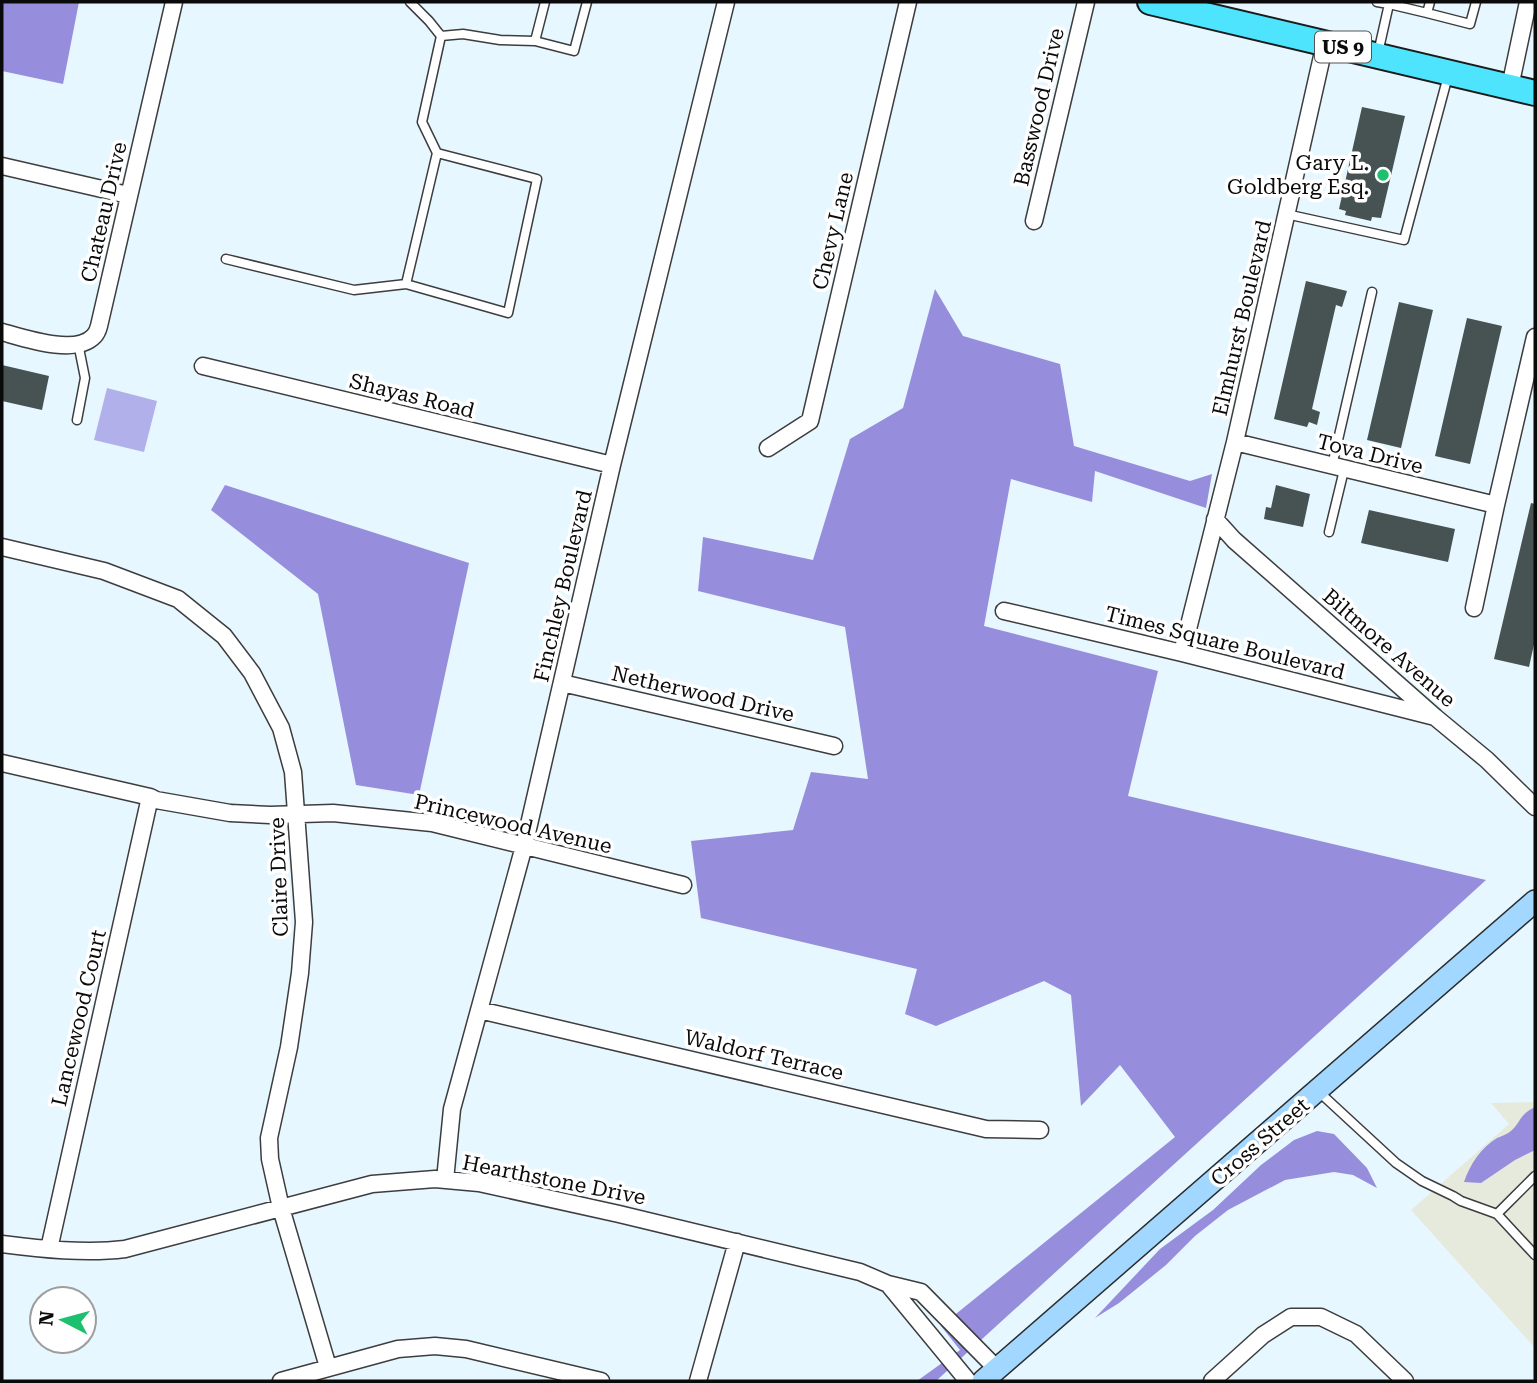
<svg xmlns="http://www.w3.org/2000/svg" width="1537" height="1383" font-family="'Roboto Serif',serif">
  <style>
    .industrial { fill: #e5eadd }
    .green { fill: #b1b0eb }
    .forest { fill: #968edc }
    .building { fill: #465352 }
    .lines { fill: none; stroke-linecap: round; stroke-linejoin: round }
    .service-casing { stroke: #3d3d3d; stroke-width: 11 }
    .minor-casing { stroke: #3d3d3d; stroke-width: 19 }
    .secondary-casing { stroke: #2c2c2c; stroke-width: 24 }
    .trunk-casing { stroke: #1b1b1b; stroke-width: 28 }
    .service { stroke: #fff; stroke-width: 8 }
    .minor { stroke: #fff; stroke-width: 16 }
    .secondary { stroke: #a2d7ff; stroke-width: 21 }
    .trunk { stroke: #4fe4fe; stroke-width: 24 }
    .poi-dot { fill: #1cc06e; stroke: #fff; stroke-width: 2.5 }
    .labels { text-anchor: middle; stroke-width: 7; stroke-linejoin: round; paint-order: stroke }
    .shield { fill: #fff; stroke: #545454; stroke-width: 2 }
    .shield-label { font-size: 19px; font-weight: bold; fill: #0a0a0a }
    .street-label { font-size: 21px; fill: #0a0a0a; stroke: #fff }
    .poi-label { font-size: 21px; fill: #0a0a0a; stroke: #fff; text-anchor: end }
  </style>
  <rect width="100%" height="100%" fill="#e7f7ff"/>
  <!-- industrial -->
  <path class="industrial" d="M1535 1102V1348L1411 1210 1509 1124 1491 1103Z"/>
  <!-- green -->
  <path class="green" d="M107 388 157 401 144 452 94 440Z"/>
  <!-- forest -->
  <path class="forest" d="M2 2H79L63 84 2 71Z
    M935 289 963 336 1060 364 1074 446 1190 481 1212 474 1206 508 1095 471 1092 502 1011 479 984 626 1158 671 1128 796 1486 880 936 1381H917L960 1350 941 1326 1175 1137 1120 1065 1081 1106 1071 995 1044 981 936 1026 905 1014 917 969 701 918 691 841 793 830 811 772 868 779 845 627 698 591 703 537 813 560 850 439 903 408Z
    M225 485 469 563 419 795 356 785 318 594 211 510Z
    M1535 1107V1150L1515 1160 1481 1183 1464 1182C1470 1164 1481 1148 1497 1138 1502 1136 1508 1134 1512 1130 1523 1119 1518 1116 1535 1107Z
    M1317 1131 1334 1134 1367 1168 1377 1188 1353 1175 1334 1172 1285 1180 1228 1210 1195 1236 1166 1265 1119 1303 1095 1318 1160 1249 1213 1210 1261 1165 1294 1140Z"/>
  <!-- building -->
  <path class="building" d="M1362 107 1405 116 1381 218 1372 217 1371 221 1345 215 1346 211 1339 209Z
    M1306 281 1347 291 1342 307 1336 305 1312 409 1320 412 1317 425 1309 422 1307 427 1274 419Z
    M1399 302 1433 310 1401 448 1367 440Z
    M1467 318 1502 326 1470 464 1435 456Z
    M2 365 49 376 42 410 2 401Z
    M1276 485 1310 494 1303 527 1264 519 1266 507 1271 508Z
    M1531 503 1535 504V640L1529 667 1494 659Z
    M1369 510 1455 529 1448 562 1361 543Z"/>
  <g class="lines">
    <!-- service casing -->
    <g class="service-casing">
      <path id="service" d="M1377 2 1389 4 1378 53
        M1389 2V4L1427 13 1430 2
        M1427 13 1470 24 1476 2
        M441 36 463 34 500 40 535 41 545 2
        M535 41 574 51 587 2
        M1286 214 1404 240 1448 76
        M226 259 354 290 406 284 508 313 537 179 437 153
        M406 284 437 153 422 122 441 36 429 21 410 2
        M77 420 85 378 78 343
        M1332 466 1372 292
        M1329 532 1344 470
        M1318 1091 1396 1163 1422 1181 1453 1196 1461 1201 1497 1214 1535 1255
        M1497 1214 1535 1176"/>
    </g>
    <!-- minor casing -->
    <g class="minor-casing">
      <path id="minor" d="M1510 87 1528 2
        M2 166 128 195
        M1034 221 1086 2
        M2 332C24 338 76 356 94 336 97 333 98 330 99 326L174 2
        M203 366 612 465
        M1235 442 1496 505
        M768 448 810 421 908 2
        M1215 519 1234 540 1435 717 1487 760 1535 807
        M2 547 104 571 178 599 224 636 252 673 281 728 293 772 304 922 300 973 289 1047 269 1138 270 1159 281 1208 328 1367
        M1474 608 1496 505 1535 337
        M1004 611 1182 653 1435 717
        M1182 653 1235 442 1325 43
        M562 683 834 746
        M2 763 150 797 156 800 230 813 270 815 333 813 432 823 683 885
        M479 1010 986 1129 1040 1130
        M445 1180 452 1109 524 846 612 465 726 2
        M2 1244C41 1249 86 1254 125 1249L372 1184 435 1179 479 1183 619 1214 860 1272 888 1284 921 1292 997 1369
        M49 1249 150 797
        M888 1284 968 1381
        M281 1381 398 1349 435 1346 466 1349 601 1381
        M698 1381 737 1242
        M1212 1381 1263 1335 1291 1317H1321L1356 1334 1405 1381"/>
    </g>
    <!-- secondary casing -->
    <g class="secondary-casing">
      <path id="secondary" d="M983 1381 1535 901"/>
    </g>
    <!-- trunk casing -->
    <g class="trunk-casing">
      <path id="trunk" d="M1150 2 1535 93"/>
    </g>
    <!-- service -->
    <use href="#service" class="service"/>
    <!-- minor -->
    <use href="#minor" class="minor"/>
    <!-- secondary -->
    <use href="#secondary" class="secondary"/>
    <!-- trunk -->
    <use href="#trunk" class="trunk"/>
  </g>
  <!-- markers -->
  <circle class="poi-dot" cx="1383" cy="175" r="7"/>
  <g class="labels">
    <!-- shield labels -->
    <rect class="shield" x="1315" y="31.5" width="56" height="31" rx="5"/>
    <g class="shield-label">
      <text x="1343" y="54">US 9</text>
    </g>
    <!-- street labels -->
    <g class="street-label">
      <text transform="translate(1039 107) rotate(-77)" y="7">Basswood Drive</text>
      <text transform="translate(104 212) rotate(-77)" y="7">Chateau Drive</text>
      <text transform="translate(833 231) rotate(-77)" y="7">Chevy Lane</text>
      <text transform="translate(1242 318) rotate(-77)" y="7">Elmhurst Boulevard</text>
      <text transform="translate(412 396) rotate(14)" y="7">Shayas Road</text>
      <text transform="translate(1370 454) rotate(14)" y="7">Tova Drive</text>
      <text transform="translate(563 586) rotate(-77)" y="7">Finchley Boulevard</text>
      <text transform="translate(1225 643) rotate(14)" y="7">Times Square Boulevard</text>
      <text transform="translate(1389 648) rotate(41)" y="7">Biltmore Avenue</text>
      <text transform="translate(703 694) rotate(13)" y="7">Netherwood Drive</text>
      <text transform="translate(513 824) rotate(13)" y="7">Princewood Avenue</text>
      <text transform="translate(279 877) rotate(-92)" y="7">Claire Drive</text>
      <text transform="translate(79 1018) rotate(-77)" y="7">Lancewood Court</text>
      <text transform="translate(764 1055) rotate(13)" y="7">Waldorf Terrace</text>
      <text transform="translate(1260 1142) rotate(-41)" y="7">Cross Street</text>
      <text transform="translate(554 1180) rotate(11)" y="7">Hearthstone Drive</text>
    </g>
    <!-- poi labels -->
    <g class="poi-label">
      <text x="1369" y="170">Gary L.<tspan x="1369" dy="24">Goldberg Esq.</tspan></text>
    </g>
  </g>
  <!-- border -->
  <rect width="1537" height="1383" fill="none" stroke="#0a0a0a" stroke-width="7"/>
  <!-- north arrow -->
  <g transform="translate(63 1320) rotate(276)"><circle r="33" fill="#ffffff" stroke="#9d9d9d" stroke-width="2"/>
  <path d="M0-5L12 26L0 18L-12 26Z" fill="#1cc06e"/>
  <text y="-10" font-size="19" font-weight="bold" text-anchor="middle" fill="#0a0a0a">N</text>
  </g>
</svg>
